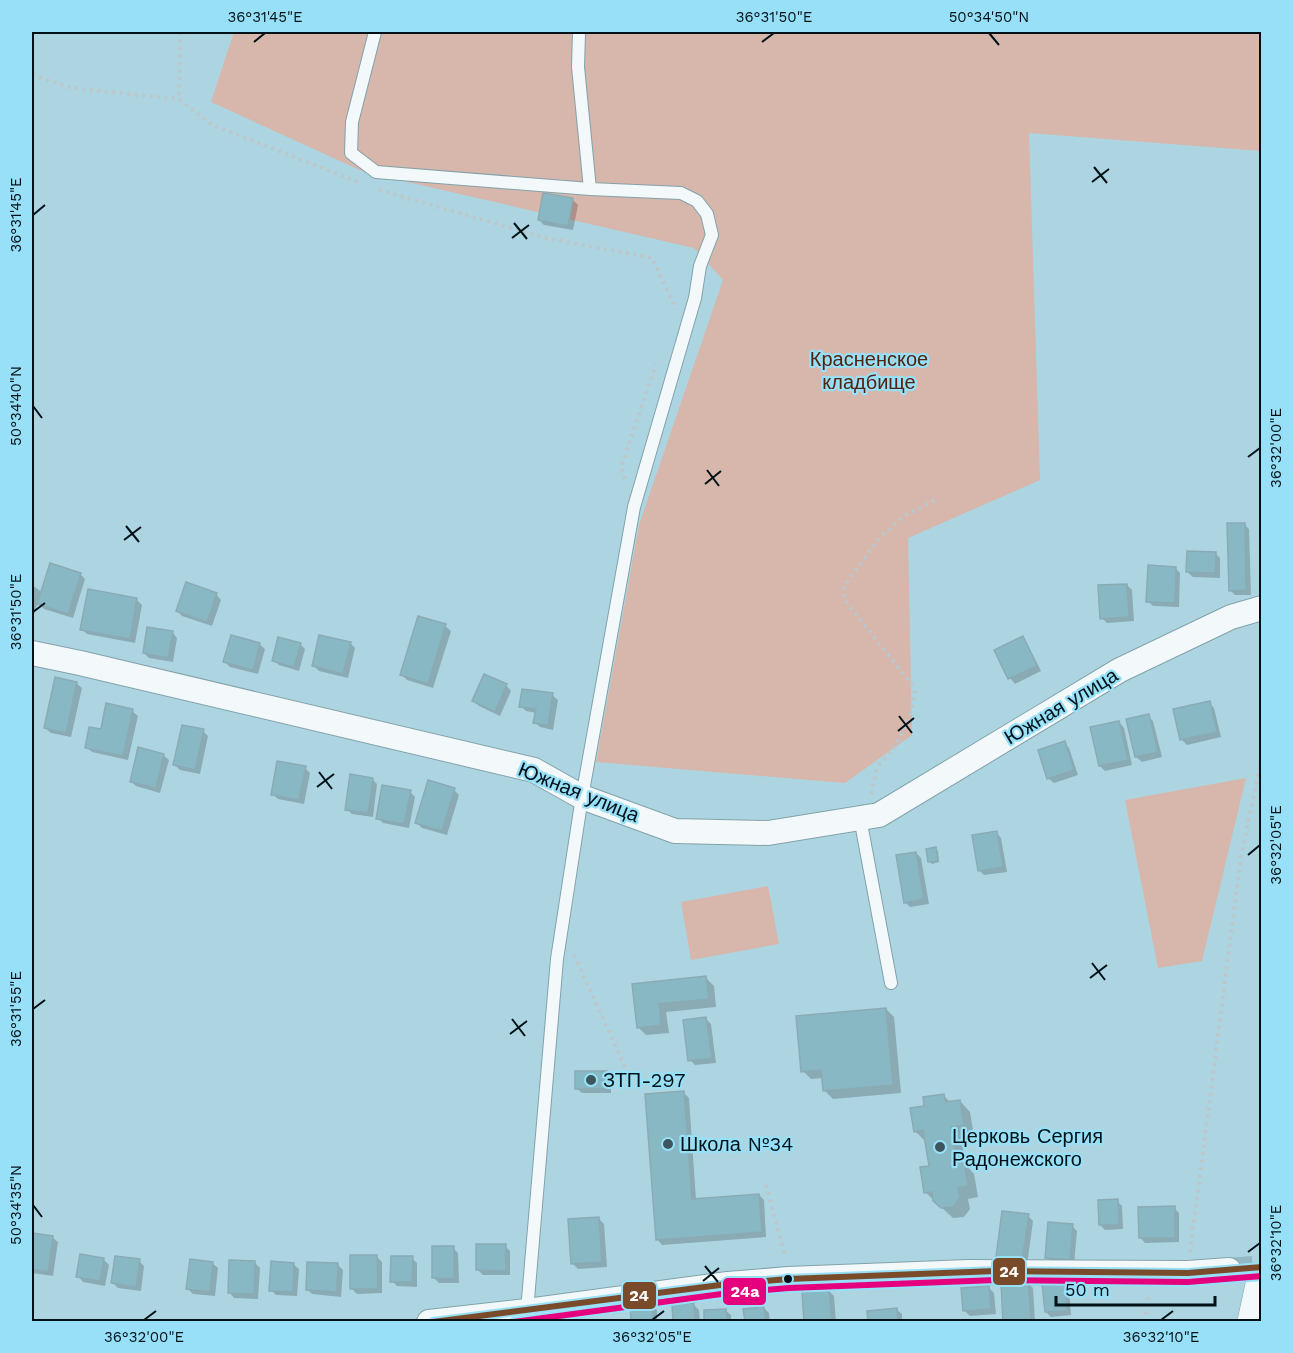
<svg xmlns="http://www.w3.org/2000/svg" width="1293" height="1353" font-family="'Work Sans',sans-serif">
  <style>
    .green { fill: #d7b6ab }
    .shadow { fill: #0003 }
    .building { fill: #88b8c4; stroke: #8babb4; stroke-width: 1.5 }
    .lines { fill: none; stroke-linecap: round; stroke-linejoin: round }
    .street-tunnel { stroke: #93b8c3; stroke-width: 24; stroke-dasharray: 24 12; stroke-linecap: butt }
    .lane-casing { stroke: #82a2ab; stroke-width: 14 }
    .street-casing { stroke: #82a2ab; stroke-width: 26 }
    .primary-casing { stroke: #82a2ab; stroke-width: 34 }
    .path { stroke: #bbc7cb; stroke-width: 4; stroke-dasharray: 3 4.5; stroke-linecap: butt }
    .lane { stroke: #f3f9fa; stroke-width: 12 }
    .street { stroke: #f3f9fa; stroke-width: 24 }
    .primary { stroke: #f3f9fa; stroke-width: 33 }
    .bus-1-casing { stroke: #97e0f7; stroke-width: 10 }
    .bus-2-casing { stroke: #97e0f7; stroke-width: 10 }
    .bus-1 { stroke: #7a4b2a; stroke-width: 6 }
    .bus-2 { stroke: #e5007d; stroke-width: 6 }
    .ticks { fill: none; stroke: #001218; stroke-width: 2 }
    .poi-dot { fill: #3d565e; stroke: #97e0f7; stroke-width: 2 }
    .bus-dot { fill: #001218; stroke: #97e0f7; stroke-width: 2 }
    .labels { text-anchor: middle; stroke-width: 4.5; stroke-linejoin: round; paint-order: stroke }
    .park-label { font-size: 20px; fill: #532211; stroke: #97e0f7 }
    .street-label { font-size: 20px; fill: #001218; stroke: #97e0f7 }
    .poi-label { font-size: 20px; fill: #001218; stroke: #97e0f7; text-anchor: start }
    .line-badge { stroke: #97e0f7; stroke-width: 2 }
    .badge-label { font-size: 16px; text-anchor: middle; font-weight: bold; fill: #fff }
    .neatline { fill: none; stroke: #001218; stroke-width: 2 }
    .ticks-label { font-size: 15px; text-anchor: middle; fill: #001218 }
  </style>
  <rect width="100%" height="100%" fill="#add5e1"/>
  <!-- green -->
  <path class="green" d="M234 32H1261V151L1029 133 1040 480 908 538 912 735 845 783 596 762 639 525 723 280 694 248 364 172 211 102Z
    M1246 778 1202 961 1158 968 1125 800Z
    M768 886 779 944 691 960 681 902Z"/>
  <!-- shadow -->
  <path class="shadow" d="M573 200 578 205 573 230 544 225 539 220Z
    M1244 524 1249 529 1251 595H1235L1230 590Z
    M1215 553 1220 558V578L1193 577 1187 572Z
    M1175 568 1180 573 1179 607 1153 606 1148 601Z
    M80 574 85 579 73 618 44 609 38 602 32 621V585L43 593Z
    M1127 585 1132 590 1134 621 1107 623 1102 618Z
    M216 594 221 600 212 626 182 616 177 611Z
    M137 600 142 605 135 643 87 634 82 629Z
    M445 626 451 631 433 688 407 680 401 674Z
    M172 632 177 638 173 662 149 658 144 653Z
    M1022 638 1027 643 1041 671 1015 684 1010 678 996 651Z
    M350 643 355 648 348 678 319 671 314 666Z
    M259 644 265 649 258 674 230 667 225 662Z
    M300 644 305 649 299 671 279 665 274 660Z
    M76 683 82 688 71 737 51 733 45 728Z
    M506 685 511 691 500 716 479 706 474 701Z
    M552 695 558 700 553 730 540 727 535 722 536 713 526 711 521 706Z
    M1209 703 1214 708 1221 737 1187 745 1181 739Z
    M132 711 138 716 128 760 92 752 87 747 102 731Z
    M1148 716 1153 721 1162 757 1142 762 1136 757Z
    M1119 722 1124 728 1132 765 1105 771 1100 766Z
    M203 731 208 736 200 774 180 770 175 765Z
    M1064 743 1069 748 1078 775 1054 783 1048 778Z
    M163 755 169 760 160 793 136 786 131 781Z
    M305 768 310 773 304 804 278 799 273 794Z
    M372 779 377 784 373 817 352 814 347 809Z
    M454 790 459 795 447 835 422 828 416 822Z
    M410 792 415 797 409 828 383 823 378 818Z
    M996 832 1001 838 1007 872 984 875 979 870Z
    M936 849 938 851 939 862 932 864 929 861Z
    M916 853 921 858 929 904 910 907 905 902Z
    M706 978 714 986 716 1007 666 1012 669 1033 646 1035 638 1027 634 986Z
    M886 1009 894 1017 901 1093 833 1099 825 1091 824 1078 811 1079 803 1071Z
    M706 1019 711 1024 716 1063 695 1065 690 1060Z
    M606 1072 611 1077V1093H582L576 1088Z
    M684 1093 689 1098 696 1200 759 1195 764 1200 766 1237 662 1245 657 1239Z
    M943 1095 951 1103 960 1101 970 1112 974 1136 961 1138 966 1165 974 1174 978 1197 968 1199 970 1209 964 1217 953 1218 925 1192 931 1167 927 1143 915 1131 926 1107Z
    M1117 1201 1122 1206 1123 1229 1105 1230 1100 1225Z
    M1174 1208 1179 1213V1242L1145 1243 1140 1237Z
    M1028 1216 1033 1221 1027 1265 1002 1262 997 1257Z
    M599 1219 604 1224 607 1267 578 1269 573 1264Z
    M1072 1226 1077 1231 1074 1265 1052 1263 1047 1257Z
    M32 1234 52 1237 58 1242 53 1276 32 1273Z
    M505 1246 510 1251V1275H483L478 1270Z
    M453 1248 458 1253 459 1283H439L434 1278Z
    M377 1257 382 1262V1293L357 1294 352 1289Z
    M412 1258 417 1263V1287L397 1286 392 1281Z
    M104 1260 109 1265 105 1286 83 1282 78 1276Z
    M139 1261 144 1266 141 1291 118 1288 113 1283Z
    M212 1263 218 1268 215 1296 193 1294 188 1289Z
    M255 1263 260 1268 258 1299 234 1298 229 1292Z
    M293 1264 299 1269 297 1296 276 1295 271 1290Z
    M338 1265 343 1270 341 1297 312 1294 307 1289Z
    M1028 1283 1033 1288 1035 1322H1005Z
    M1064 1284 1069 1289 1071 1315 1051 1317 1046 1312Z
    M989 1288 994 1293 996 1314 970 1316 964 1310Z
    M829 1291 834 1296 836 1322H806Z
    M651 1305 657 1310V1322H632Z
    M694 1305 699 1310 700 1322H675Z
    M764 1308 769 1313 770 1322H747Z
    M896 1309 902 1314V1322H870Z
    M725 1310 731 1315V1322H706Z"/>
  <!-- building -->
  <path class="building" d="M543 193 573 198 568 226 538 220Z
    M1227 523H1245L1246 590 1229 591Z
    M1187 551 1216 552 1215 573 1186 572Z
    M50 563 81 573 68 614 37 604Z
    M1148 565 1176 567 1175 603 1146 602Z
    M186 582 217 593 207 622 176 611Z
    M1127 584 1129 617 1100 619 1098 585Z
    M88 589 137 598 130 639 80 630Z
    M418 616 446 624 428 684 400 675Z
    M147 627 173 631 168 658 143 653Z
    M231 635 260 643 253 670 223 662Z
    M319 635 351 642 343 674 312 666Z
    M1023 636 1037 666 1008 679 994 650Z
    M278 637 301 643 294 667 272 661Z
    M484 674 507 684 495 712 472 701Z
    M55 677 77 682 66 733 44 728Z
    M522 689 553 693 548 725 533 723 536 709 519 707Z
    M1210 701 1217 732 1180 740 1173 709Z
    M106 703 133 709 123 756 85 748 89 727 101 729Z
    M1149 714 1158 752 1135 757 1126 719Z
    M1119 721 1128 760 1099 766 1090 727Z
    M182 725 204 729 195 770 173 765Z
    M1065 741 1074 770 1047 779 1038 750Z
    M138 747 164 754 156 788 130 782Z
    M277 761 306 766 299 800 271 795Z
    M350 774 373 778 368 813 345 810Z
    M428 780 455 788 442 831 415 823Z
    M382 785 411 790 404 824 376 819Z
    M997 831 1003 867 978 871 972 835Z
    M936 847 938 861 928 862 926 849Z
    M916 852 924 899 904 903 896 855Z
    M706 976 709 999 659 1004 661 1025 637 1028 632 984Z
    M886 1008 893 1085 823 1091 821 1070 801 1072 796 1016Z
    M706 1017 712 1058 688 1061 683 1020Z
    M575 1071H607V1089H575Z
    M684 1091 692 1199 759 1194 762 1232 656 1240 645 1094Z
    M944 1094 945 1102 960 1100 964 1125 951 1127 957 1163 964 1162 968 1186 958 1188 960 1197 953 1207 941 1208 933 1201 932 1192 924 1193 920 1167 929 1166 923 1130 914 1132 910 1108 924 1106 923 1097Z
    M1118 1199 1119 1225H1099L1098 1200Z
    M1175 1206V1238H1139L1138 1207Z
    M1002 1211 1029 1214 1022 1261 996 1257Z
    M599 1217 602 1262 571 1264 568 1219Z
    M1048 1222 1073 1224 1070 1260 1045 1258Z
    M32 1233 53 1236 48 1272 32 1269Z
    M476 1244H506V1271L476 1270Z
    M432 1246H454V1279L432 1278Z
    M80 1254 104 1258 100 1281 76 1277Z
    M350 1255H377L378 1289H350Z
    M115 1256 140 1259 136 1287 111 1283Z
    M391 1256H413L412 1282H390Z
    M190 1259 213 1262 210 1292 186 1289Z
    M229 1260 255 1261 254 1294 228 1293Z
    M271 1261 294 1263 293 1292 269 1291Z
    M307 1262 338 1263 337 1292 306 1290Z
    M1028 1281 1031 1322H1003L1001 1283Z
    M1065 1283 1067 1311 1045 1312 1042 1284Z
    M989 1286 991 1309 963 1311 961 1288Z
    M829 1290 832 1322H804L802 1292Z
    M694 1303 695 1322H673L672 1304Z
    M652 1304 653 1322H631L630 1305Z
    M764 1307 766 1322H745L743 1309Z
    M897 1308 898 1322H868L867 1311Z
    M726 1309 727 1322H704V1310Z"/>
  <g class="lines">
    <!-- street-tunnel -->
    <path class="street-tunnel" d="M1229 1270 1262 1267"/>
    <!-- lane casing -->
    <g class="lane-casing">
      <path id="lane" d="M375 32 352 122 351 153 376 172 590 189
        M860 818 891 983
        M527 1311 557 959 582 797 634 507 695 298 700 266 712 235 707 214 697 201 681 193 590 189 578 67 579 32"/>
    </g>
    <!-- street casing -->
    <g class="street-casing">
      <path id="street" d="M32 653 80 663 534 770 582 797 675 831 768 833 879 815 1120 670 1231 617 1262 608
        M429 1322 527 1311 728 1284 788 1279 968 1272 1188 1273 1229 1270"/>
    </g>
    <!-- primary casing -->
    <g class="primary-casing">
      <path id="primary" d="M1254 1322 1262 1285"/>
    </g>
    <!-- path -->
    <path class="path" d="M180 32 179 99 212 125 361 183
      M32 75 72 88 179 99
      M379 190 546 238 652 258 676 309
      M625 479 621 467 656 364
      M871 794 877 767 894 749 910 716 915 692 909 681 847 603 844 598V586L881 536 906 515 937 499
      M574 955 630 1078
      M766 1185 785 1256
      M1190 1252 1241 857 1262 756
      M1145 1322 1148 1295"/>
    <!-- lane -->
    <use href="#lane" class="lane"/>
    <!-- street -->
    <use href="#street" class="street"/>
    <!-- primary -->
    <use href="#primary" class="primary"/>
    <!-- bus-1 casing -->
    <g class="bus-1-casing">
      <path id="bus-1" d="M433 1322 728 1284 788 1279 996 1271 1188 1273 1262 1267"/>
    </g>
    <!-- bus-2 casing -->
    <g class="bus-2-casing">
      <path id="bus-2" d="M514 1322 729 1293 789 1288 996 1280 1188 1282 1262 1276"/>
    </g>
    <!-- bus-1 -->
    <use href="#bus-1" class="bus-1"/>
    <!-- bus-2 -->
    <use href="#bus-2" class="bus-2"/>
  </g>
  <!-- ticks -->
  <path class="ticks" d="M989 33 999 45M254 42 265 33M762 42 774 33M1094 167 1107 183M1092 182 1109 169M33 215 45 205M514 223 527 239M512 238 529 225M33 406 42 418M1248 457 1260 448M707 470 719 486M705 484 721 471M126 526 139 542M124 540 141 527M33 612 45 603M899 716 912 733M898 731 914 718M319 772 332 789M317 787 334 774M1248 855 1260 845M1092 963 1105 980M1090 978 1107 965M33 1009 45 1000M512 1019 525 1036M510 1034 527 1021M33 1205 42 1217M1248 1252 1260 1243M705 1266 718 1282M703 1281 719 1268M144 1320 156 1311M652 1320 664 1311M1161 1320 1173 1311"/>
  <!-- markers -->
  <g class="poi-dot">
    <circle cx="591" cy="1080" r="6"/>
    <circle cx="668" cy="1144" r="6"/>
    <circle cx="940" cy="1147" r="6"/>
  </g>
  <circle class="bus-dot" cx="788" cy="1279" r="5"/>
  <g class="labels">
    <!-- park labels -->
    <g class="park-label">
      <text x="869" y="366">Красненское<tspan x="869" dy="23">кладбище</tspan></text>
    </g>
    <!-- street labels -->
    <g class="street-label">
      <text transform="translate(1061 706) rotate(-31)" y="7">Южная улица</text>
      <text transform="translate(579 792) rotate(22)" y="7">Южная улица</text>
    </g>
    <!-- poi labels -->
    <g class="poi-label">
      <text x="603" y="1087">ЗТП-297</text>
      <text x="952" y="1143">Церковь Сергия<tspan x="952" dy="23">Радонежского</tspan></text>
      <text x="680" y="1151">Школа №34</text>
    </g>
  </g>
  <g class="line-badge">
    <rect x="992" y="1257" width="34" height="29" rx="6" fill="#7a4b2a"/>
    <rect x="722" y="1277" width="45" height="29" rx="6" fill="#e5007d"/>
    <rect x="622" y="1281" width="35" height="29" rx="6" fill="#7a4b2a"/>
  </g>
  <g class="badge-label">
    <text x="1009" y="1277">24</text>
    <text x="745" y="1297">24a</text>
    <text x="639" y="1301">24</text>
  </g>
  <!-- border -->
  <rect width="1293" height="1353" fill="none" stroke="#97e0f7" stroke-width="66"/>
  <!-- scale -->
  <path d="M1056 1296v9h159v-9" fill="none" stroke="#001218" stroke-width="3"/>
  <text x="1065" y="1296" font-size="18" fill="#001218" stroke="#97e0f7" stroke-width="4.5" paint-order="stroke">50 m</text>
  <rect x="33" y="33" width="1227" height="1287" class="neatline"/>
  <g class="ticks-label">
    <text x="265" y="22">36°31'45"E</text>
    <text x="774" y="22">36°31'50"E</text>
    <text x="989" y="22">50°34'50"N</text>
    <text transform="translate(16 215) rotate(-90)" y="5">36°31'45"E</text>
    <text transform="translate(16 406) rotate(-90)" y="5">50°34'40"N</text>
    <text transform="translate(1276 448) rotate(-90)" y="5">36°32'00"E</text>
    <text transform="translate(16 612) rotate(-90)" y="5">36°31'50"E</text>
    <text transform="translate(1276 845) rotate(-90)" y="5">36°32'05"E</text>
    <text transform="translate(16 1009) rotate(-90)" y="5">36°31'55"E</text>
    <text transform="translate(16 1205) rotate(-90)" y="5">50°34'35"N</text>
    <text transform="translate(1276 1243) rotate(-90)" y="5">36°32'10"E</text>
    <text x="144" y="1342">36°32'00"E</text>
    <text x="652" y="1342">36°32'05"E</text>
    <text x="1161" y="1342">36°32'10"E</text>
  </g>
</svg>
